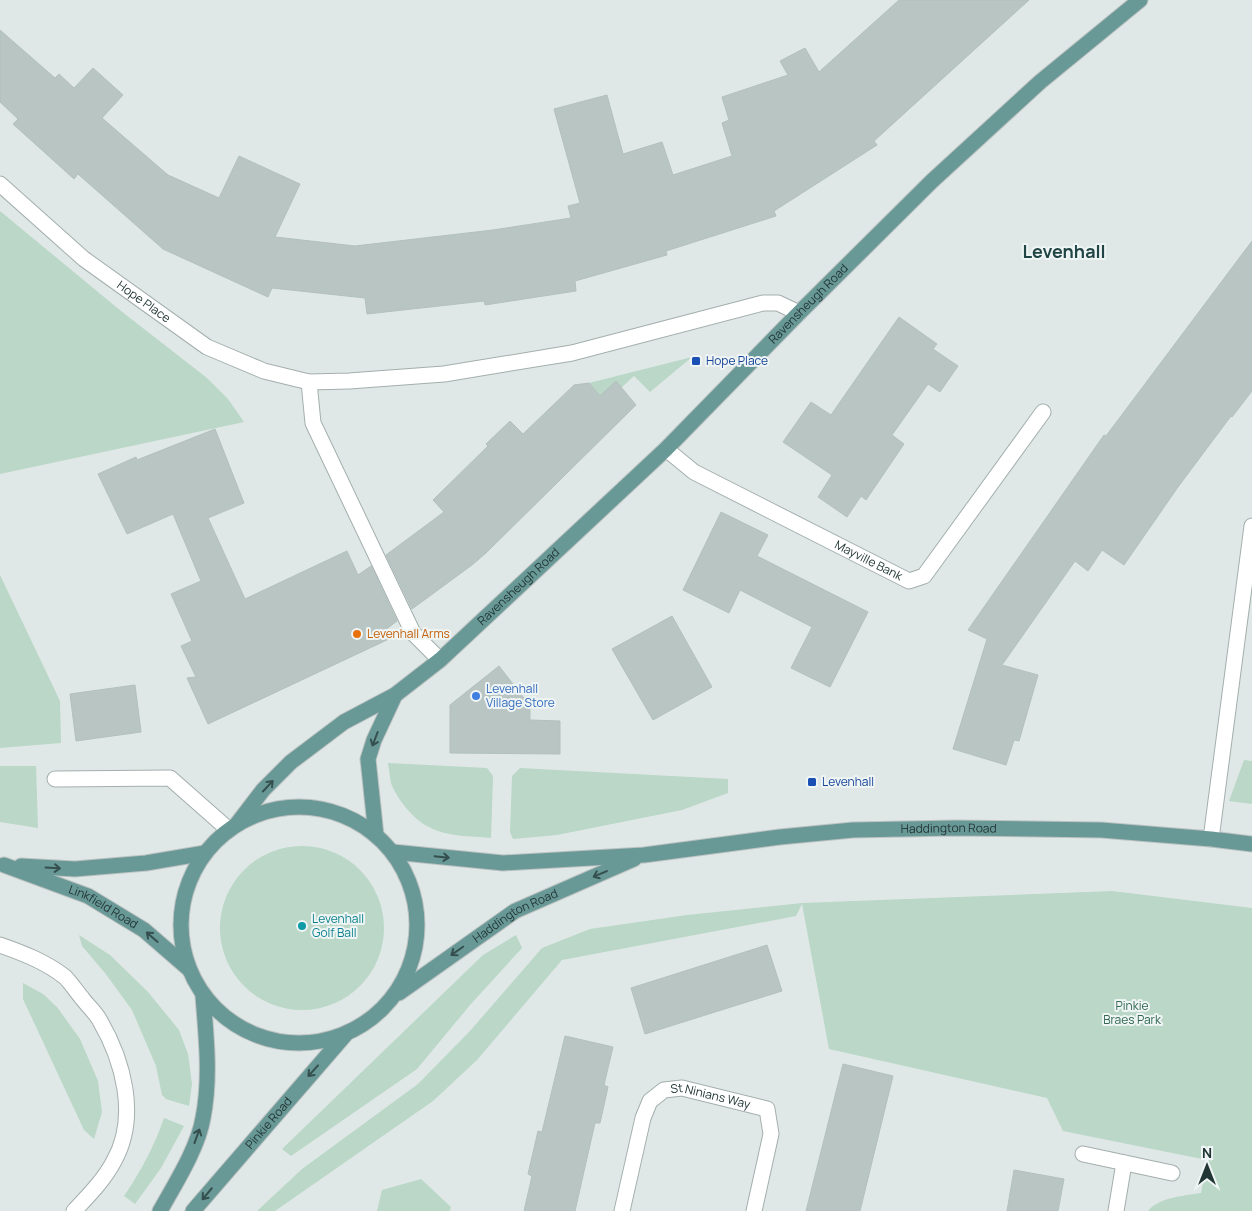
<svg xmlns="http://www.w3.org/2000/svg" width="1252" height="1211" font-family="Manrope,sans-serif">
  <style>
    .green { fill: #bad7c8 }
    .building { fill: #b8c5c3; stroke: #b2c1be }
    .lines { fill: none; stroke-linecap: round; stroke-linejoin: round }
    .minor-casing { stroke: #a3afad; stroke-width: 17 }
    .major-casing { stroke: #bdc3c2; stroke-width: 17 }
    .minor { stroke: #fff; stroke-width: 15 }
    .major { stroke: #699997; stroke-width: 15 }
    .oneway { stroke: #344f4e }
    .transit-dot { fill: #1a4fb4; stroke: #eff5f4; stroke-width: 2 }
    .food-dot { fill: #e8710a; stroke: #eff5f4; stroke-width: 2 }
    .shop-dot { fill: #3f7fe0; stroke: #eff5f4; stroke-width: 2 }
    .culture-dot { fill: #0f9aa8; stroke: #eff5f4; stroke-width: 2 }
    .labels { text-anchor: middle; stroke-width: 4; stroke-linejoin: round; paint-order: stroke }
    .street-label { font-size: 12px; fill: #223635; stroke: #eff5f4 }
    .transit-label { font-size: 12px; fill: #164399; stroke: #eff5f4; text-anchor: start }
    .food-label { font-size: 12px; fill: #c56008; stroke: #eff5f4; text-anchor: start }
    .shop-label { font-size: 12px; fill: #366cbe; stroke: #eff5f4; text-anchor: start }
    .culture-label { font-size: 12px; fill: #0d838f; stroke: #eff5f4; text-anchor: start }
    .park-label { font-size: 12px; fill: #326852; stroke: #eff5f4 }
    .district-label { font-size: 18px; font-weight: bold; fill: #214545; stroke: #eff5f4 }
  </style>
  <rect width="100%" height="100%" fill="#dfe8e6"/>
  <!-- green -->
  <path class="green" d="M0 211 121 311 207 378 228 399 244 422 0 474Z
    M692 357 650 392 634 376 621 388 600 396 589 383Z
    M0 575 60 701 61 743 0 748Z
    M1244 760 1252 761V804L1229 801Z
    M388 763 487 768 493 776 491 838C471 836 447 837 429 827 415 821 396 798 391 783 390 777 389 770 388 763Z
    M0 766H36L38 828 0 822Z
    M520 768 728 779V793L682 810 557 835 513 839 510 832 512 776Z
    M220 928a82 82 0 1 1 164 0a82 82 0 1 1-164 0Z
    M1112 891 1252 908V1211H1148C1159 1197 1184 1196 1201 1193L1207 1160 1063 1131 1047 1098 829 1049 802 904 796 916 562 960 477 1060 433 1101 275 1211H257L302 1169 418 1084 470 1031 542 948 590 929 687 915 802 903Z
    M79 935 110 955 148 992 179 1030 188 1054 192 1084 189 1106 166 1099 162 1095 156 1066 132 1010 105 973 82 946Z
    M516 935 522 948 470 1005 417 1069 291 1156 282 1149 483 955Z
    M23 983 43 994 57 1007 80 1039 98 1081 102 1112 94 1139 84 1130 23 999Z
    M164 1118 184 1126 161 1168 135 1204 124 1196C141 1171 154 1147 164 1118Z
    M421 1179 451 1207 450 1211H377L382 1190Z"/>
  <!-- building -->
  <path class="building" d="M899 0H1029L874 141 877 145 774 211 776 216 666 251 667 255 575 281 576 291 485 305 484 301 367 314 365 298 272 288 268 297 163 249 78 174 74 179 13 124 18 119 0 102V30L55 78 59 74 74 88 93 68 123 95 102 118 168 175 219 198 239 156 300 184 275 237 355 246 493 230 571 218 568 206 580 203 554 109 607 95 623 154 662 142 673 175 732 156 722 123 729 120 722 97 788 75 780 61 805 48 819 72Z
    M1252 241V391L1232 417 1231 416 1178 487 1124 565 1102 550 1088 571 1075 561 1002 665 1038 675 1019 741 1014 740 1006 765 953 749 987 639 968 630 1104 435 1106 436Z
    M899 317 937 344 933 349 958 366 940 392 928 384 892 435 904 444 866 500 861 496 847 517 818 497 832 475 783 442 811 402 831 415Z
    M616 381 636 405 486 553 472 565 412 609 386 555 444 512 433 500 488 446 486 444 510 421 523 434 574 385 589 383 600 396Z
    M215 429 244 503 208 518 245 599 347 551 358 575 371 566 397 621 385 630 389 639 208 724 187 678 196 677 181 646 192 641 171 594 201 581 173 514 127 534 98 474 136 457 137 460Z
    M721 512 768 535 757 556 868 612 830 687 791 668 812 627 740 590 729 613 683 590Z
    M672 616 712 687 653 720 612 649Z
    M499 666 530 706V720L560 721V754L450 753V705Z
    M135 685 141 732 76 741 70 694Z
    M767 945 782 991 645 1034 631 988Z
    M565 1036 613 1047 604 1085 608 1087 600 1123H595L575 1211H524L532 1176 528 1174 538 1131 542 1132Z
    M843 1064 893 1076 860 1211H806Z
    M1014 1170 1064 1179 1058 1211H1007Z"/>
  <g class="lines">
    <!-- minor casing -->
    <g class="minor-casing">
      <g id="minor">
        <path id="s1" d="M0 184 84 259 207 347 264 371 309 382 349 381 444 374 572 353 763 303H778L799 313"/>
        <path d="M309 382 313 423 413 633 440 660"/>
        <path id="s2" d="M666 449 694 472 909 581 924 576 1043 412"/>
        <path d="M55 779 170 778 229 830"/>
        <path d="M1211 839 1252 526"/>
        <path d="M0 945C23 953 46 962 65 977 71 983 76 991 82 998 87 1005 94 1011 99 1019 123 1060 139 1116 114 1161 104 1180 89 1195 74 1211"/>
        <path d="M1083 1154 1172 1173"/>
        <path id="s3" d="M622 1211 643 1118 650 1101 664 1090 682 1088 767 1109 771 1134 754 1211"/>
        <path d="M1116 1211 1124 1163"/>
      </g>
    </g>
    <!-- major casing -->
    <g class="major-casing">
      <g id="major">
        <circle cx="299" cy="925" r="118"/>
        <path id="s4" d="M237 824 263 790 291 762 344 722 395 695 440 660 666 449 799 313 932 181 1040 82 1140 0"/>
        <path d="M376 835 368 759 374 740 395 695"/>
        <path id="s5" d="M393 852 503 863 644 855 780 837 853 830 955 828 1101 830 1211 839 1252 844"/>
        <path id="s6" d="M4 865 88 896 144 930 189 969"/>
        <path d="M21 866 75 869 146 863 205 853"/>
        <path id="s7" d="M399 993 515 911 634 859"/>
        <path d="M160 1211C175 1184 198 1148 203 1118 211 1077 206 1036 203 996"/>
        <path id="s8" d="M193 1211 345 1035"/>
      </g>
    </g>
    <!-- minor -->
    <use href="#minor" class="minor"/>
    <!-- major -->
    <use href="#major" class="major"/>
  </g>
  <!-- one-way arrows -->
  <defs><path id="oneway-shaft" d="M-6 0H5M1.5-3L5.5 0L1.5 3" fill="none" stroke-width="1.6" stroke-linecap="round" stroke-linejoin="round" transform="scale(1.25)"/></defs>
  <g class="oneway">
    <use href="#oneway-shaft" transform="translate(375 739) rotate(111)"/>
    <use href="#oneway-shaft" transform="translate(268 786) rotate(-47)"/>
    <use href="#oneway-shaft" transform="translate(442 857) rotate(6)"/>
    <use href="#oneway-shaft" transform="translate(53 868) rotate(3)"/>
    <use href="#oneway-shaft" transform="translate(600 874) rotate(157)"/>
    <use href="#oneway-shaft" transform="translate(152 937) rotate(-139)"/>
    <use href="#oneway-shaft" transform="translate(457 951) rotate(145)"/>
    <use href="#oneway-shaft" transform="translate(313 1071) rotate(132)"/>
    <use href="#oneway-shaft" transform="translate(197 1136) rotate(-70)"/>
    <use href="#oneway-shaft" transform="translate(207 1194) rotate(130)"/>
  </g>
  <!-- markers -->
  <g class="transit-dot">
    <rect x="691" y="356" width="10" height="10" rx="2.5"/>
    <rect x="807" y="777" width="10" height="10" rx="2.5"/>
  </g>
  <circle class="food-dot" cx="357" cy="634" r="5"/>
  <circle class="shop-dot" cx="476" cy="696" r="5"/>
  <circle class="culture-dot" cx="302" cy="926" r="5"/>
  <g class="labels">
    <!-- street labels -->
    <g class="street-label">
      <text dy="4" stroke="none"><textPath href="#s1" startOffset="186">Hope Place</textPath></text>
      <text dy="4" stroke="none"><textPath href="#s4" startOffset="776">Ravensheugh Road</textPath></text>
      <text dy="4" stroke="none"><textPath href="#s2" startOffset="232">Mayville Bank</textPath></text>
      <text dy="4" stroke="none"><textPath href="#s4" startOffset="371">Ravensheugh Road</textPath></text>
      <text dy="4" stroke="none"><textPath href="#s5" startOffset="558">Haddington Road</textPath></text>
      <text dy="4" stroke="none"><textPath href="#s6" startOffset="108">Linkfield Road</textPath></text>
      <text dy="4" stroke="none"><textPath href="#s7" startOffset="140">Haddington Road</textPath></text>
      <text dy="4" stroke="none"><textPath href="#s3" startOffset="179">St Ninians Way</textPath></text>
      <text dy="4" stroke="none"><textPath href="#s8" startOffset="116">Pinkie Road</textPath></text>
    </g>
    <!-- transit labels -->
    <g class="transit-label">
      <text x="706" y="365">Hope Place</text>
      <text x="822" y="786">Levenhall</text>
    </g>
    <!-- food labels -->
    <g class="food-label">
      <text x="367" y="638">Levenhall Arms</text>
    </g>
    <!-- shop labels -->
    <g class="shop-label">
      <text x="486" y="693">Levenhall<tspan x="486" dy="14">Village Store</tspan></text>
    </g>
    <!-- culture labels -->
    <g class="culture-label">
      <text x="312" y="923">Levenhall<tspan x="312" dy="14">Golf Ball</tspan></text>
    </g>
    <!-- park labels -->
    <g class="park-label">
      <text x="1132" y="1010">Pinkie<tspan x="1132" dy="14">Braes Park</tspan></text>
    </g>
    <!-- district labels -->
    <g class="district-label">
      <text x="1064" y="258">Levenhall</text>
    </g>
  </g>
  <!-- north arrow -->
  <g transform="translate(1207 1166)" stroke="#eff5f4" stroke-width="4" paint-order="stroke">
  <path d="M0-4L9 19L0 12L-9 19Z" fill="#223635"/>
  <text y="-8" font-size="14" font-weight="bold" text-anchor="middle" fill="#223635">N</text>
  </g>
</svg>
